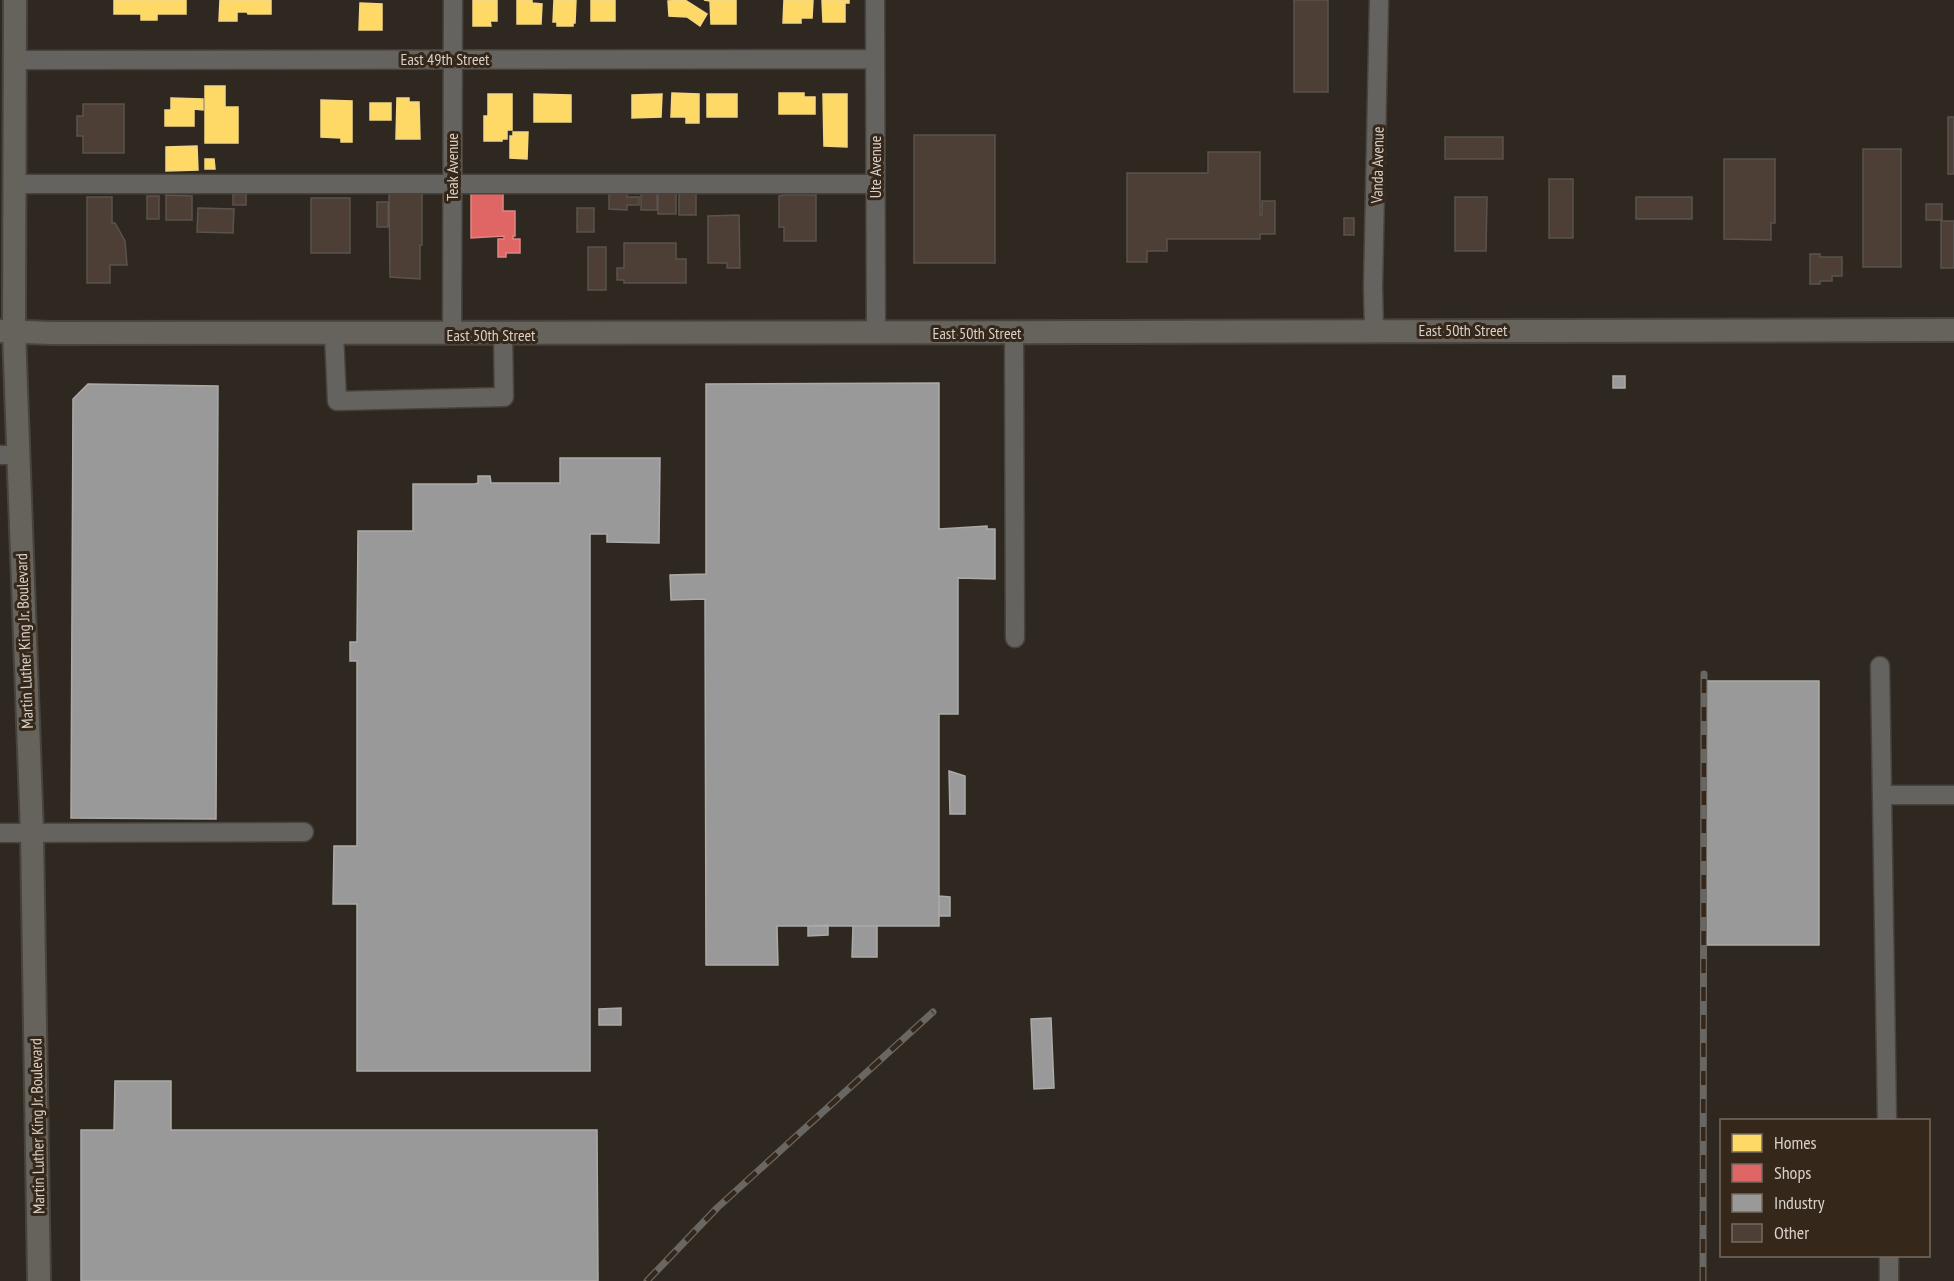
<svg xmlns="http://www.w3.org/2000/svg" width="1954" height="1281" font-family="'PT Sans Narrow',sans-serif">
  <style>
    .homes { fill: #ffd966; stroke: #f4d683; stroke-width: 1.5 }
    .shops { fill: #e06666; stroke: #de8683; stroke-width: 1.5 }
    .industry { fill: #999; stroke: #acaaa7; stroke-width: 1.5 }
    .building { fill: #4d3f35; stroke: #5a534f; stroke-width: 1.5 }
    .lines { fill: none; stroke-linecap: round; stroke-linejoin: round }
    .minor-casing { stroke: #49433d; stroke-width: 21 }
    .major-casing { stroke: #49433d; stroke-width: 26 }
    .minor { stroke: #65635f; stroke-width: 18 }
    .major { stroke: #66635d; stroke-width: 22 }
    .rail-casing { stroke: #6a6662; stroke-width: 7 }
    .rail { stroke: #35281b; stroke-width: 4.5; stroke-dasharray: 14; stroke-linecap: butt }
    .labels { text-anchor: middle; stroke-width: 6; stroke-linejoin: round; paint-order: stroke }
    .street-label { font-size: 16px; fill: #d9d0c8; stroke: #35281b }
  </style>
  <rect width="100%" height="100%" fill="#2f2821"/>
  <!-- homes -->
  <path class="homes" d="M114 0H186V14H157V20H141V14H114Z
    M220 0H271V14H248L247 12H237V21H219Z
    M473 0H497V21H490L491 26H473Z
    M517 0H532V3L542 4 541 24H517Z
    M554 0H576L575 23H573V26H557V22H553Z
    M591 0H615V21H591Z
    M685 0 707 14 700 26 687 17 669 16 668 1Z
    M736 0V24H711L710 1 704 0Z
    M784 0H813L812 18H801V23H783Z
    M822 0H849V3H845V22H823Z
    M360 3 382 4V30H359Z
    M205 86H225V107H238V143H205Z
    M672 93 699 94V123H686V117H671Z
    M779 93H804V97H815V114H779Z
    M488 94H512V130H507V139H502V141H484V116H488Z
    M534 94 571 95V122H534Z
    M662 94 661 117 632 118V95Z
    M707 94H737V117H707Z
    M823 94H847V147L824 146Z
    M171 98 203 99V110L194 109V126H165V110H171Z
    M397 98H409V102H419L420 139H396Z
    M321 100 352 101V142H341V138L321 137Z
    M370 103H391V120H370Z
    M513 132H528L527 159 510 158V136H513Z
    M197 146 198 170 166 171V147Z
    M205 159H214L215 169H205Z"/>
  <!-- shops -->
  <path class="shops" d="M471 190H503V211H515V236H513V239H520V253H506V257H498V239H504V236L471 238Z"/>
  <!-- industry -->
  <path class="industry" d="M1613 376H1625V388H1613Z
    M939 383V529L987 526V529H995V579L958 578V714H939V926H777L778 965H706L705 599 671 600 670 575 706 574V384Z
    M88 384 218 386 216 819 71 818 73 399Z
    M560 458H660L659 543 607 542V534H590V1071H357V904H333L334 846H357V661H350V642H357L358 531H413V484H475L478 483V476H490L491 483H560Z
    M1707 681H1819V945H1707Z
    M949 771 965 776V814H950Z
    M939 896 950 897V916H939Z
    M828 925V935L808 936V926Z
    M853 926H877V957H852Z
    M621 1008V1025H599V1009Z
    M1051 1018 1054 1088 1034 1089 1031 1019Z
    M115 1081H171V1130H597L598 1281H81V1130H114Z"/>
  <!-- building -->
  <path class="building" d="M1294 0H1328V92H1294Z
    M83 104H124V153H83V136H77V116H83Z
    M1948 117H1954V174H1948Z
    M914 135H995V263H914Z
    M1445 137H1503V159H1445Z
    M1863 149H1901V267H1863Z
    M1208 152H1260V215H1262V201H1275V234H1260V239H1167V251H1147V262H1127V173H1208Z
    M1724 159H1775V223H1771V240L1724 239Z
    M1549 179H1573V238H1549Z
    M389 191H422V245H420V279L390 277Z
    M658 191H676V214H658Z
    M679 191H696V215H679Z
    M609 192H627V197H639V205H627V210L609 209Z
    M641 192H657V210H641Z
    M233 194H246V205H233Z
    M166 195 192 196V220H166Z
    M784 195H816V241H784V227H779V196Z
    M147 196H159V219H147Z
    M87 197H112V223H115L125 241 127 265H110V283H87Z
    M1455 197H1487L1486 251H1455Z
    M1636 197H1692V219H1636Z
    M311 198H350V253H311Z
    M377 202H388V227H377Z
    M1926 204H1942V220H1926Z
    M198 208 234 209 233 233 197 232Z
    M577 208H594V232H577Z
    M739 215 740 268H727V263H708V216Z
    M1344 218H1354V235H1344Z
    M1941 221H1954V268H1941Z
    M624 243H676V259H686V283H624V280H617V268H624Z
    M588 247H606V290H588Z
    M1810 254H1820V257H1842V276H1832V281H1820V284H1810Z"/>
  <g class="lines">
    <!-- minor casing -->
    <g class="minor-casing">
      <path id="minor" d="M875 0 876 334
        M14 60 875 59
        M14 184H874
        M1374 330 1373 287 1379 0
        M1014 333 1015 638
        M334 334 337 401 504 397 503 335
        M452 335 453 0
        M0 455H18
        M1880 666 1887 1120
        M1882 795H1954
        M0 833 304 832
        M1889 1256V1281"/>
    </g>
    <!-- major casing -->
    <g class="major-casing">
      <path id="major" d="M15 0 14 332 32 833 39 1281
        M0 331 51 333C685 335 1320 330 1954 330"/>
    </g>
    <!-- minor -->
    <use href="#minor" class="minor"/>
    <!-- major -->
    <use href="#major" class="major"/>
    <!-- rail casing -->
    <g class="rail-casing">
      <path id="rail" d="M647 1281 717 1208 933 1012
        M1703 1281 1704 674"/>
    </g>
    <!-- rail -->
    <use href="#rail" class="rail"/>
  </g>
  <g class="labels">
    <!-- street labels -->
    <g class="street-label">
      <text x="445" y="65">East 49th Street</text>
      <text transform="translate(1377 165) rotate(-89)" y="6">Vanda Avenue</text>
      <text transform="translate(452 167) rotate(-90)" y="6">Teak Avenue</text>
      <text transform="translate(875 167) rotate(-90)" y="6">Ute Avenue</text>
      <text x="1463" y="336">East 50th Street</text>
      <text x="977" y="339">East 50th Street</text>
      <text x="491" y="341">East 50th Street</text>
      <text transform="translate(24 641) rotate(-92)" y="6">Martin Luther King Jr. Boulevard</text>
      <text transform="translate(37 1126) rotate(-91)" y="6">Martin Luther King Jr. Boulevard</text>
    </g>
  </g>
  <!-- legend -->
  <rect x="1720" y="1119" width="210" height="138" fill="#35281b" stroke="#776b60" stroke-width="1.5"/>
  <rect x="1732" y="1134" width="30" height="18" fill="#ffd966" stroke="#776b60" stroke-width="1.5"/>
  <text x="1774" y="1149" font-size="18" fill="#d9d0c8">Homes</text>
  <rect x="1732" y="1164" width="30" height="18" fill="#e06666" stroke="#776b60" stroke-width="1.5"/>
  <text x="1774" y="1179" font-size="18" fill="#d9d0c8">Shops</text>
  <rect x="1732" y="1194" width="30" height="18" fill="#999999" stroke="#776b60" stroke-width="1.5"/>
  <text x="1774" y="1209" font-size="18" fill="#d9d0c8">Industry</text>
  <rect x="1732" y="1224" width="30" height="18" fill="#4d3f35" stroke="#776b60" stroke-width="1.5"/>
  <text x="1774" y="1239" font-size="18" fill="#d9d0c8">Other</text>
</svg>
